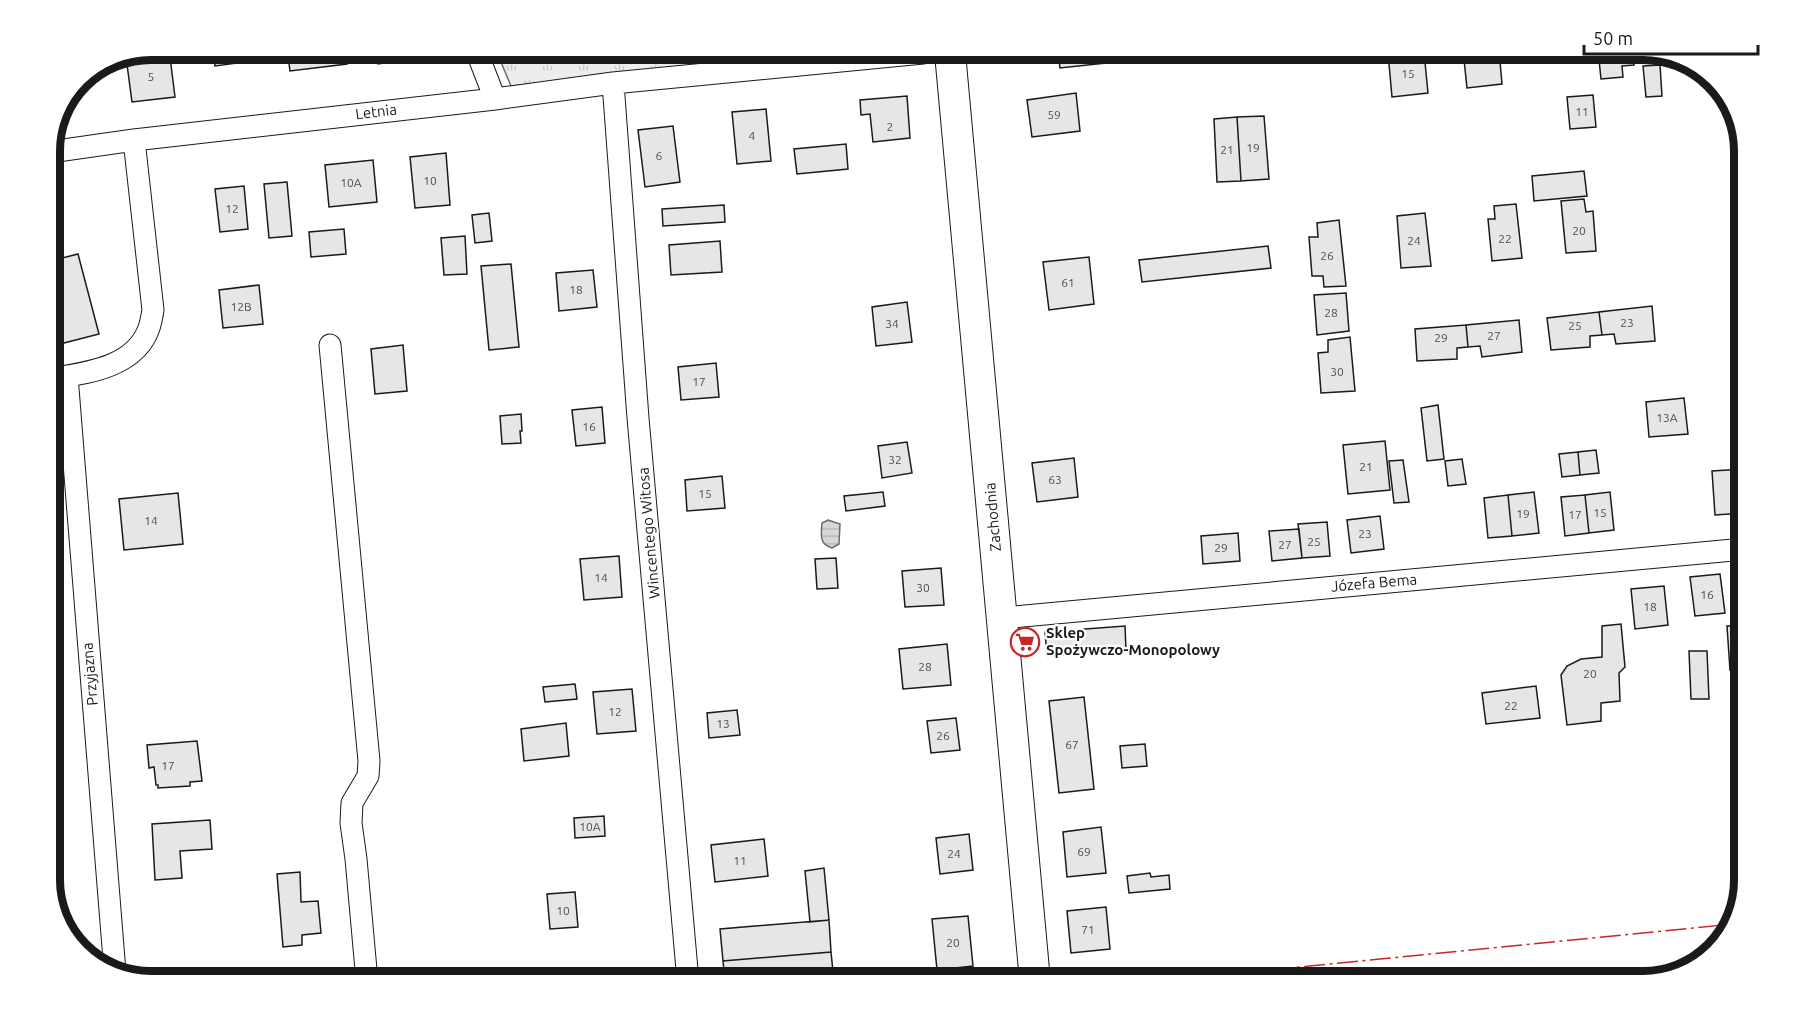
<svg xmlns="http://www.w3.org/2000/svg" width="1794" height="1031" font-family="Ubuntu,sans-serif">
  <style>
    .grass { fill: url(#grass-tufts); stroke: #6a6a6a; stroke-width: 1.5 }
    .water { fill: url(#water-rules); stroke: #6a6a6a; stroke-width: 1.5 }
    .building { fill: #e6e6e6; stroke: #1a1a1a; stroke-width: 1.5 }
    .lines { fill: none; stroke-linecap: round; stroke-linejoin: round }
    .street-casing { stroke: #1a1a1a; stroke-width: 23 }
    .secondary-casing { stroke: #1a1a1a; stroke-width: 32 }
    .street { stroke: #fff; stroke-width: 21 }
    .secondary { stroke: #fff; stroke-width: 30 }
    .power { stroke: #c62828; stroke-width: 1.5; stroke-dasharray: 21 4.5 3 4.5; stroke-linecap: butt }
    .labels { text-anchor: middle; stroke-width: 4.5; stroke-linejoin: round; paint-order: stroke }
    .number-label { font-size: 12px; fill: #4d4d4d }
    .street-label { font-size: 15px; fill: #1a1a1a; stroke: #fff }
    .poi-label { font-size: 15px; font-weight: bold; fill: #1a1a1a; stroke: #fff; text-anchor: start }
    .rim { fill: none; stroke: #1a1a1a; stroke-width: 8 }
  </style>
  <defs>
    <pattern id="grass-tufts" width="24" height="20" patternUnits="userSpaceOnUse" patternTransform="scale(1.5)"><rect width="24" height="20" fill="#ededed"/><path d="M3 7l-1-3M5 7V3M7 7l1-3M15 17l-1-3M17 17v-4M19 17l1-3" fill="none" stroke="#cbcbcb"/></pattern>
    <pattern id="water-rules" width="6" height="5" patternUnits="userSpaceOnUse" patternTransform="scale(1.5)"><rect width="6" height="5" fill="#d7d7d7"/><path d="M0 2.5h6" fill="none" stroke="#b8b8b8"/></pattern>
  </defs>
  <rect width="100%" height="100%" fill="#fff"/>
  <!-- grass -->
  <path class="grass" d="M865 53 757 59 511 86 498 55Z"/>
  <!-- water -->
  <path class="water" d="M828 520 840 524 839 544 832 548C819 544 821 535 822 523Z"/>
  <!-- building -->
  <path class="building" d="M1463 50H1499L1502 84 1467 88Z
    M1598 50H1632L1634 65 1622 66 1623 77 1601 79Z
    M1058 52H1152L1153 58 1060 68Z
    M1400 52 1401 55 1424 52 1428 93 1392 97 1388 53Z
    M268 56V59L215 66 214 57Z
    M288 56H346L347 64 290 71Z
    M377 56H418V58L378 64Z
    M126 57H170L175 97 132 102Z
    M1660 65 1662 96 1646 97 1643 66Z
    M1076 93 1080 131 1032 137 1027 100Z
    M1593 95 1596 127 1570 129 1567 97Z
    M907 96 910 138 873 142 870 114 861 115 860 100Z
    M766 109 771 161 737 164 732 112Z
    M1264 116 1269 179 1241 181 1237 117Z
    M1237 117 1241 181 1217 182 1214 119Z
    M673 126 680 182 645 187 638 130Z
    M846 144 848 169 797 174 794 149Z
    M446 153 450 205 415 208 410 157Z
    M373 160 377 202 329 207 325 165Z
    M1584 171 1587 196 1534 201 1532 176Z
    M287 182 292 236 269 238 264 184Z
    M244 186 248 229 220 232 215 189Z
    M1584 199 1586 212 1593 211 1596 251 1566 253 1561 201Z
    M1516 204 1522 258 1492 261 1488 219H1495L1494 206Z
    M724 205 725 222 663 226 662 209Z
    M489 213 492 241 475 243 472 215Z
    M1425 213 1431 266 1401 268 1397 216Z
    M1339 220 1346 286 1324 287 1323 276H1312L1309 237H1318L1317 223Z
    M344 229 346 254 311 257 309 232Z
    M465 236 467 274 444 275 441 238Z
    M720 241 722 272 671 275 669 245Z
    M1268 246 1271 268 1142 282 1139 260Z
    M78 254 99 334 60 344 50 305V261Z
    M1089 257 1094 304 1049 310 1043 262Z
    M511 264 519 347 489 350 481 266Z
    M593 270 597 307 559 311 556 273Z
    M259 285 263 324 223 328 219 290Z
    M1346 293 1349 331 1317 335 1314 295Z
    M907 302 912 342 876 346 872 307Z
    M1652 306 1655 341 1616 344 1614 334 1602 335 1599 312Z
    M1599 312 1602 335 1590 336V347L1551 350 1547 318Z
    M1519 320 1522 352 1482 357 1480 346 1468 347 1466 325Z
    M1466 325 1468 347 1457 348V359L1417 361 1415 329Z
    M1350 337 1355 391 1321 393 1318 353 1328 352V340Z
    M403 345 407 391 375 394 371 349Z
    M716 363 719 397 681 400 678 367Z
    M1684 398 1688 434 1649 437 1646 402Z
    M1438 405 1444 459 1427 461 1421 408Z
    M602 407 605 443 576 446 572 410Z
    M521 414 522 431H520L521 443 502 444 500 416Z
    M1385 441 1390 490 1348 494 1343 445Z
    M907 442 912 473 882 478 878 446Z
    M1596 450 1599 473 1580 475 1578 452Z
    M1578 452 1580 475 1562 477 1559 454Z
    M1074 458 1078 497 1037 502 1032 463Z
    M1462 459 1466 484 1448 486 1445 461Z
    M1403 460 1409 502 1394 503 1389 461Z
    M1744 469V513L1715 515 1712 471Z
    M722 476 725 508 687 511 685 480Z
    M883 492 885 506 846 511 844 496Z
    M1534 492 1539 533 1512 536 1508 495Z
    M1610 492 1614 530 1589 533 1585 495Z
    M178 493 183 544 124 550 119 499Z
    M1508 495 1512 536 1488 538 1484 498Z
    M1585 495 1589 533 1565 536 1561 497Z
    M1380 516 1384 549 1351 553 1347 520Z
    M1327 522 1330 556 1302 558 1298 524Z
    M1299 529 1302 558 1272 561 1269 531Z
    M1238 533 1240 561 1203 564 1201 536Z
    M619 556 622 597 584 600 580 559Z
    M836 558 838 588 817 589 815 559Z
    M941 568 944 605 905 607 902 571Z
    M1720 574 1725 613 1695 616 1690 577Z
    M1664 586 1668 625 1635 629 1631 589Z
    M1621 624 1625 667 1619 673 1620 701 1601 703V721L1567 725 1561 675 1567 666 1581 659 1602 657V626Z
    M1743 625 1744 669 1730 670 1727 626Z
    M1125 626 1126 650 1047 656 1045 632Z
    M947 644 951 685 903 689 899 649Z
    M1689 651H1707L1709 699H1691Z
    M575 684 577 699 545 702 543 687Z
    M1536 686 1540 718 1486 724 1482 693Z
    M632 689 636 731 597 734 593 692Z
    M1084 697 1094 789 1059 793 1049 701Z
    M737 710 740 735 709 738 707 713Z
    M956 718 960 750 931 753 927 721Z
    M566 723 569 756 524 761 521 729Z
    M197 741 202 781 190 782V786L158 788V785H156L154 767 149 768 147 745Z
    M1145 744 1147 766 1122 768 1120 746Z
    M604 816 605 836 575 838 574 818Z
    M210 820 212 849 180 851 182 878 155 880 152 824Z
    M1101 827 1106 873 1067 877 1063 832Z
    M969 834 973 870 940 874 936 838Z
    M764 839 768 876 715 882 711 845Z
    M824 868 829 920 810 922 805 871Z
    M300 872 301 902 318 901 321 933 302 935V945L283 947 277 874Z
    M1150 873 1151 877 1169 875 1170 889 1129 893 1127 876Z
    M575 892 578 927 550 929 547 894Z
    M1106 907 1110 949 1071 953 1067 911Z
    M968 916 973 966 937 970 932 919Z
    M829 920 831 952 723 961 720 929Z
    M831 952 834 981H725L723 961Z
    M592 976 593 981H554L553 978Z"/>
  <g class="lines">
    <!-- street casing -->
    <g class="street-casing">
      <path id="street" d="M478 55 495 99
        M613 83 638 418 688 981
        M50 152 134 140 495 99 613 83 923 53
        M330 345 369 761 368 776 352 803 351 823 356 859 367 981
        M67 376 115 972
        M50 379C86 373 135 368 149 328 151 322 152 316 153 310L134 140
        M1003 618 1744 549"/>
    </g>
    <!-- secondary casing -->
    <g class="secondary-casing">
      <path id="secondary" d="M950 53 1035 981"/>
    </g>
    <!-- street -->
    <use href="#street" class="street"/>
    <!-- secondary -->
    <use href="#secondary" class="secondary"/>
    <!-- power -->
    <path class="power" d="M1173 981 1280 969 1733 924"/>
  </g>
  <!-- icons -->
  <defs>
    <g id="supermarket-ring" transform="scale(1.5)"><circle r="9.5" fill="#fff" stroke="#c62828" stroke-width="1.5"/><path d="M-6-5.5h2.5l.6 2H6L4.5 2H-2.5L-4.4-4H-6ZM-1.5 3.2a1.3 1.3 0 1 0 .1 0ZM3 3.2a1.3 1.3 0 1 0 .1 0Z" fill="#c62828"/></g>
  </defs>
  <g fill-rule="evenodd">
    <use href="#supermarket-ring" x="1025" y="642"/>
  </g>
  <g class="labels">
    <!-- number labels -->
    <g class="number-label">
      <text x="1408" y="78">15</text>
      <text x="151" y="81">5</text>
      <text x="1582" y="116">11</text>
      <text x="1054" y="119">59</text>
      <text x="890" y="131">2</text>
      <text x="752" y="140">4</text>
      <text x="1253" y="152">19</text>
      <text x="1227" y="154">21</text>
      <text x="659" y="160">6</text>
      <text x="430" y="185">10</text>
      <text x="351" y="187">10A</text>
      <text x="232" y="213">12</text>
      <text x="1579" y="235">20</text>
      <text x="1505" y="243">22</text>
      <text x="1414" y="245">24</text>
      <text x="1327" y="260">26</text>
      <text x="1068" y="287">61</text>
      <text x="576" y="294">18</text>
      <text x="241" y="311">12B</text>
      <text x="1331" y="317">28</text>
      <text x="1627" y="327">23</text>
      <text x="892" y="328">34</text>
      <text x="1575" y="330">25</text>
      <text x="1494" y="340">27</text>
      <text x="1441" y="342">29</text>
      <text x="1337" y="376">30</text>
      <text x="699" y="386">17</text>
      <text x="1667" y="422">13A</text>
      <text x="589" y="431">16</text>
      <text x="895" y="464">32</text>
      <text x="1366" y="471">21</text>
      <text x="1055" y="484">63</text>
      <text x="705" y="498">15</text>
      <text x="1600" y="517">15</text>
      <text x="1523" y="518">19</text>
      <text x="1575" y="519">17</text>
      <text x="151" y="525">14</text>
      <text x="1365" y="538">23</text>
      <text x="1314" y="546">25</text>
      <text x="1285" y="549">27</text>
      <text x="1221" y="552">29</text>
      <text x="601" y="582">14</text>
      <text x="923" y="592">30</text>
      <text x="1707" y="599">16</text>
      <text x="1650" y="611">18</text>
      <text x="925" y="671">28</text>
      <text x="1590" y="678">20</text>
      <text x="1511" y="710">22</text>
      <text x="615" y="716">12</text>
      <text x="723" y="728">13</text>
      <text x="943" y="740">26</text>
      <text x="1072" y="749">67</text>
      <text x="168" y="770">17</text>
      <text x="590" y="831">10A</text>
      <text x="1084" y="856">69</text>
      <text x="954" y="858">24</text>
      <text x="740" y="865">11</text>
      <text x="563" y="915">10</text>
      <text x="1088" y="934">71</text>
      <text x="953" y="947">20</text>
    </g>
    <!-- street labels -->
    <g class="street-label">
      <text transform="translate(376 112) rotate(-7)" y="5">Letnia</text>
      <text transform="translate(993 517) rotate(-95)" y="5">Zachodnia</text>
      <text transform="translate(649 533) rotate(-95)" y="5">Wincentego Witosa</text>
      <text transform="translate(1374 583) rotate(-5)" y="5">Józefa Bema</text>
      <text transform="translate(90 674) rotate(-95)" y="5">Przyjazna</text>
    </g>
    <!-- poi labels -->
    <g class="poi-label">
      <text x="1046" y="638">Sklep<tspan x="1046" dy="17">Spożywczo-Monopolowy</tspan></text>
    </g>
  </g>
  <!-- crop -->
  <path d="M0 0H1794V1031H0ZM151 60H1643A91 91 0 0 1 1734 151V880A91 91 0 0 1 1643 971H151A91 91 0 0 1 60 880V151A91 91 0 0 1 151 60Z" fill="#fff" fill-rule="evenodd"/>
  <path class="rim" d="M151 60H1643A91 91 0 0 1 1734 151V880A91 91 0 0 1 1643 971H151A91 91 0 0 1 60 880V151A91 91 0 0 1 151 60Z"/>
  <!-- scale -->
  <path d="M1584 45v9h174v-9" fill="none" stroke="#1a1a1a" stroke-width="3"/>
  <text x="1593" y="45" font-size="18" fill="#1a1a1a" stroke="#ffffff" stroke-width="4.5" paint-order="stroke">50 m</text>
</svg>
